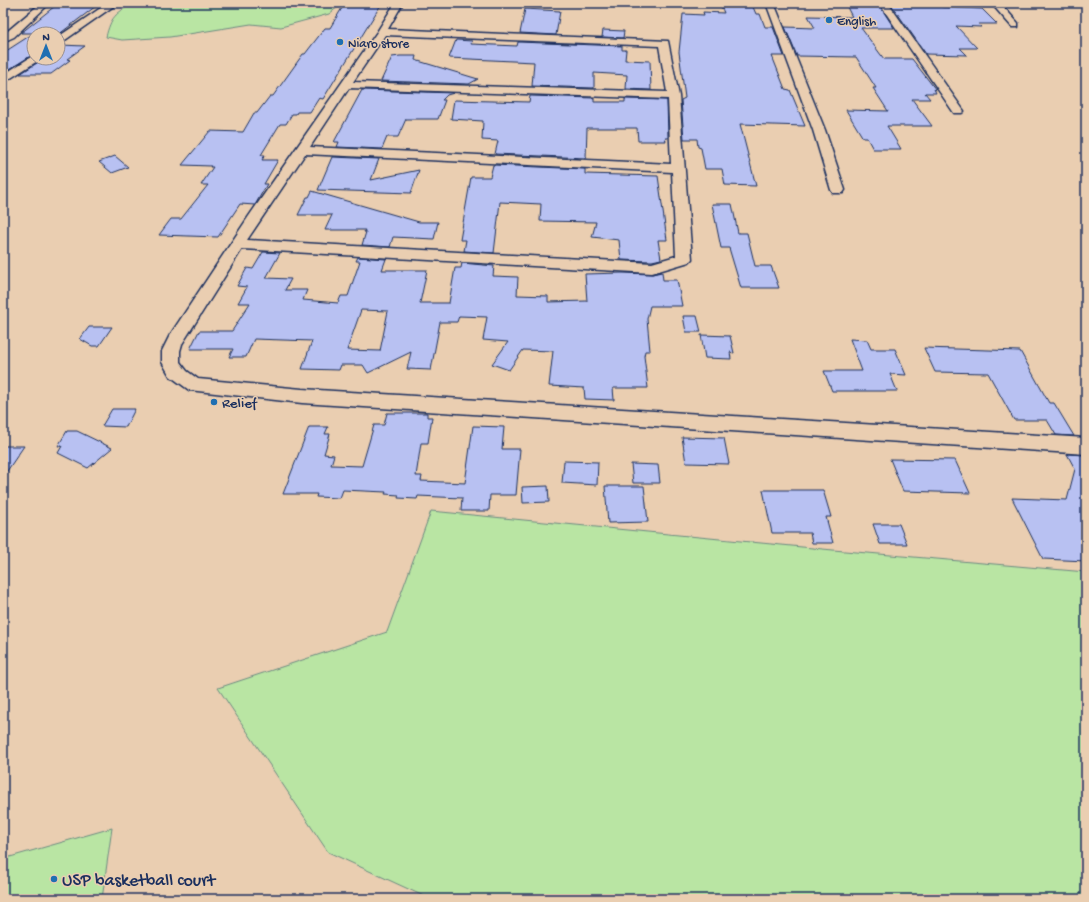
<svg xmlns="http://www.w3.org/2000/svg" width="1089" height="902" font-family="'Gochi Hand',sans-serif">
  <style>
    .green { fill: #b9e5a3; stroke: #6a8a80 }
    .building { fill: #b8c1f2; stroke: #1b2f5e; fill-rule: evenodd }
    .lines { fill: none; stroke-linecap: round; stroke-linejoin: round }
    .street-casing { stroke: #1b2f5e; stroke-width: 3 }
    .street { fill: #eaceb1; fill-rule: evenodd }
    .poi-dot { fill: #1f6fb2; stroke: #eaceb1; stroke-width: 1.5 }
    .labels { text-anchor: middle; stroke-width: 3; stroke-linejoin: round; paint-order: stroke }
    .far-poi-label { font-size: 13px; fill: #1b2f5e; stroke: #eaceb1; text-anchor: start }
    .poi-label { font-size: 15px; fill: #1b2f5e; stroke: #eaceb1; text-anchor: start }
    .near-poi-label { font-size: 18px; fill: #1b2f5e; stroke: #eaceb1; text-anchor: start }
  </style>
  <rect width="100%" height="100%" fill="#eaceb1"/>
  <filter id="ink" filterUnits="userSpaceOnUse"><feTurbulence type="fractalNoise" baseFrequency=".025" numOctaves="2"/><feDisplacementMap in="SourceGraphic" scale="8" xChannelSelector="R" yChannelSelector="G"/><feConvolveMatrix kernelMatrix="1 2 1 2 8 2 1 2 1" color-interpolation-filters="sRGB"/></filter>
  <g filter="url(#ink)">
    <!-- green -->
    <path class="green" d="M133 3H343L329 14 281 27 251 24 170 37 122 40 106 37C111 17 115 14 133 3Z
      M431 511 833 550 1086 572V899H430L328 852 218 688 387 632Z
      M112 828 102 899H3V859Z"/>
    <!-- building -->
    <path class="building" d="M345 3H382L323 99 319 98 310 112H297L296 114H292L286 124H280L261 155H265L262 160H278L264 184H267L255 205 240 204 218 237 159 235 171 219H181L208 185H201L213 167H210L211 166 182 165 210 131 243 132 254 113H257L270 96H273L303 54H305L325 28H330Z
      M845 3H878L894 28H861L884 59H912L936 90 934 89 936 93H925L930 99H912L932 126H887L901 149H873L867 138H863L846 110 888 111 873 88H876L856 57 797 56 785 27 815 28 808 16 852 17Z
      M890 3H938L942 7 982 9 997 24H978L981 27 956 26 977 48H960L967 55 926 54Z
      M55 6H96L58 35 34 34V54L3 73V53L34 33H21Z
      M721 6 753 7 756 14H760L765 27H773L784 56H772L785 89 790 90 805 126 740 124 756 186 725 185 722 169H705L701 148 698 147 697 139H684L681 100 685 98 679 52 683 14 704 15 703 12 724 13Z
      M525 9 560 11 556 35 520 33Z
      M603 30 624 31 623 38 602 37Z
      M456 40 472 41 471 44 517 46 518 42 622 46V50H626L625 60 650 61 651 90 626 89 627 75 594 73V88L532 86 534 62 449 58Z
      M60 45 85 46 67 59 70 60 51 74H20L40 61 41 58H58V46Z
      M400 56H416L415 60 478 79 469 84 381 81 392 57Z
      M362 90 454 93 447 95 442 100H445L438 119H406L398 137H387L382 149 337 147 339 142H334Z
      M530 96 594 98V102H625V99L667 100 668 138H665L666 141H638L637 128H587L586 158 495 154 498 141 482 140 483 121 451 119 454 100 529 102Z
      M115 156 128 167 112 173 99 162Z
      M332 157 379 159 371 180 419 170 411 193 318 190Z
      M493 165 585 169V174L658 176 667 240H658L661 259 652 261 621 260 619 240 592 237 596 222 540 221 541 204 500 202 494 253 464 251 466 240H460L471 177H490Z
      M312 191 419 222H438L434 239 393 237 390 247 362 245 366 232H364L365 230H325L332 215H298L307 197H309Z
      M712 204H732L738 233H747L755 266H771L779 288H741L729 248H721Z
      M263 252 280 253 266 278 291 279 285 290H307L303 300 338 303 341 296H348L360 261H356L358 257 386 259 382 270H427L420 303H449L455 268H461L462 263 494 266 493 276 518 277 517 295 548 296V302L587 301 585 274 622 273 652 274 662 272 663 280H677L682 306H650L647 319 650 351H645L644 356 648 388H613L614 400 585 399 584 388 549 386 553 351 523 350 509 370 492 364 508 342 483 340 487 317 459 316 457 322H440L431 370 407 369 411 352 368 373 363 365H341L339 370 302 369 312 341 254 339 246 357H229L233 349H190L199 331H232L250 303H238L247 287 237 286 247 268 253 269ZM361 310 388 311 380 351 347 350Z
      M683 316H697L701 332H686Z
      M89 327H112L99 346H92L80 339Z
      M701 335 730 336 734 353 730 352 731 359 705 358Z
      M850 339 867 340 871 349H895L906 375 890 374 897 391H832L824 371H862Z
      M924 348 1020 351 1049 403H1054L1074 436 1056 435 1047 420H1014L988 373 935 372Z
      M112 409H135L126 427 102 426Z
      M387 413H427V417H432L428 443H421L416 476H422L421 481 465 483 473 426 504 427 502 449H520L516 495H490L489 511H461L462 498 418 496 417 499 398 498 399 495 385 494 386 492 343 490 340 498 316 497 317 494H283L309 427H328L325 434H330L324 454 334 455 331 465 362 466 374 425H384Z
      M67 431H77L112 448 88 468 58 453 62 446H58Z
      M682 437 724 438 729 464 686 463Z
      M3 446H24L3 477Z
      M1067 454 1086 455V561L1043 559 1012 498 1067 500 1075 469Z
      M890 459 955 460 970 493 903 491Z
      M564 461 598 462 597 485 562 483Z
      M631 464 658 465 660 483H633Z
      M548 486 549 502 523 503 522 487Z
      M605 486H644L648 522 608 523Z
      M763 490H823L831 517H826L833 543H812L810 533H772Z
      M873 524H899L907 544H880Z"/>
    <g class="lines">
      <!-- street casing -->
      <g class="street-casing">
        <path id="street" d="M41 3H50L14 37 3 42V35Z
          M108 3H118L58 45V37Z
          M395 3H403L388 29 668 41 679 96 692 259 689 262 652 273 242 249 182 344 180 351V362L187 371 198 379 302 389 1086 438V454L302 403 189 390 170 376 162 362V351L170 335 249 216 377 32ZM385 35 659 46 667 92 353 82ZM349 88 668 99 671 164 310 147ZM305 154 672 172 676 256 652 263 247 240Z
          M766 3H774L825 130 845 190 843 193H833L831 190 813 130Z
          M879 3H888L964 111 962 113H954Z
          M991 3H1000L1018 23V27H1012Z
          M34 55V58H40L39 60 3 83V75Z"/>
      </g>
      <!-- street -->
      <use href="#street" class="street"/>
    </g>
  </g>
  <!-- markers -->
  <g class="poi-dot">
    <circle cx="829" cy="20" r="4"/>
    <circle cx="340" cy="42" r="4"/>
    <circle cx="214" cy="402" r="4"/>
    <circle cx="54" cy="879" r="4"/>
  </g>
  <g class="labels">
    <!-- far-poi labels -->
    <g class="far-poi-label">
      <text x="837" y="25">English</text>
      <text x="348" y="47">Niaro store</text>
    </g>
    <!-- poi labels -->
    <g class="poi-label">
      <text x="222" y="407">Relief</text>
    </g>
    <!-- near-poi labels -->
    <g class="near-poi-label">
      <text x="62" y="885">USP basketball court</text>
    </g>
  </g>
  <!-- margin -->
  <rect width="1089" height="902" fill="none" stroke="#eaceb1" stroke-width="16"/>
  <rect x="8" y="8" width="1073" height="886" fill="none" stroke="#1b2f5e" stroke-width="1.5" filter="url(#ink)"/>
  <!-- north arrow -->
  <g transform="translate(46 46)"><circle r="19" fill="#eaceb1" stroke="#978e90"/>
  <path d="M0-3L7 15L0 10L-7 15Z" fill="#1f6fb2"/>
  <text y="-6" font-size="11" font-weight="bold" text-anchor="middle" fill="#1b2f5e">N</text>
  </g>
</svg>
